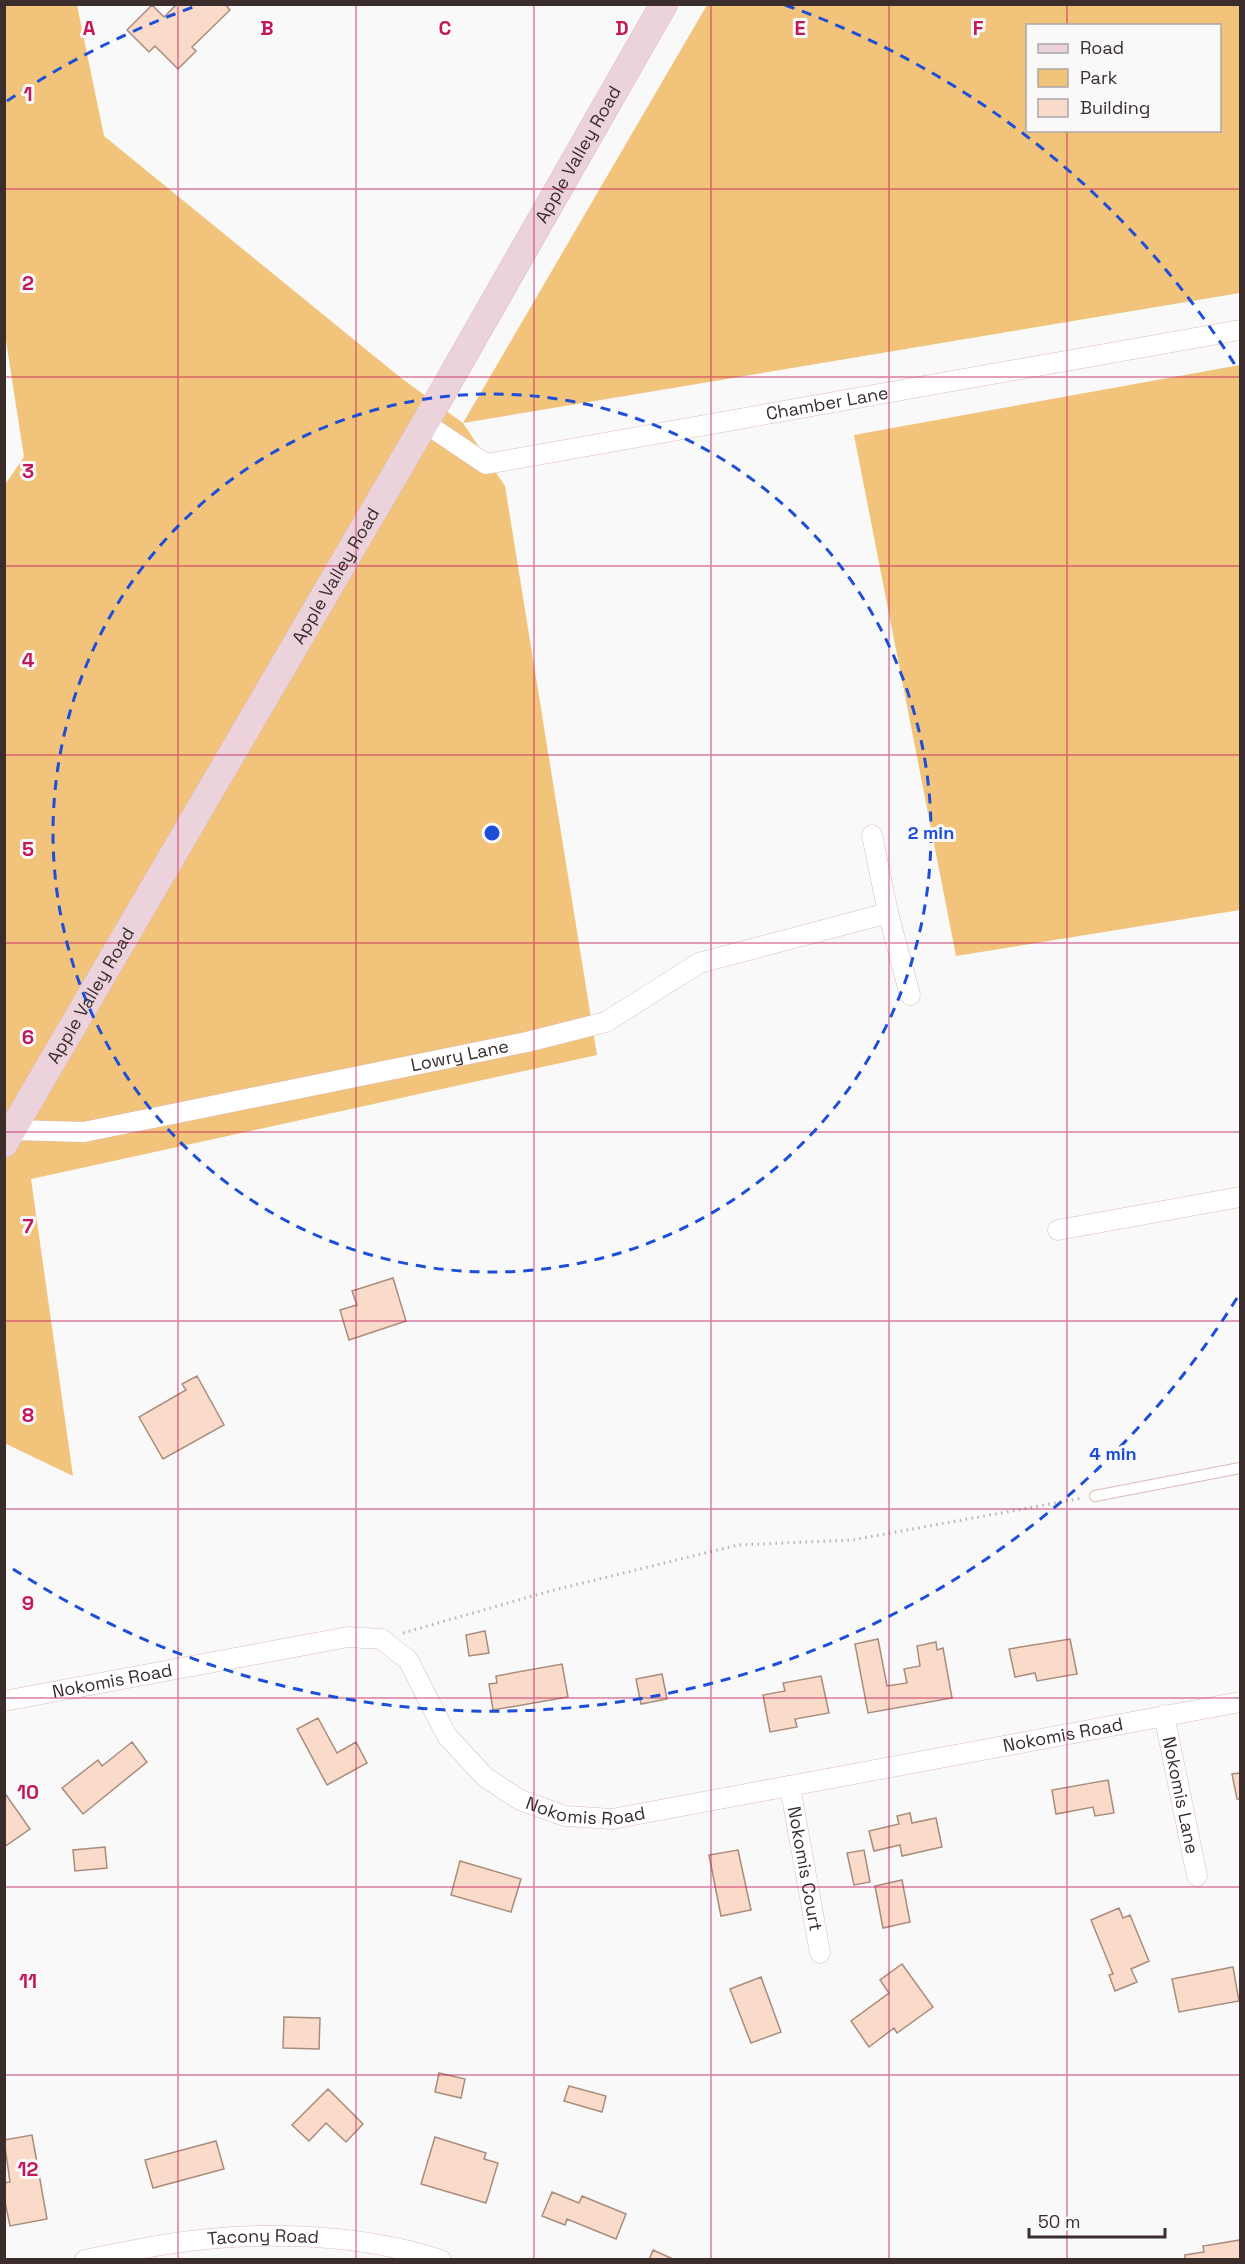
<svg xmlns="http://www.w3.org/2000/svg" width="1245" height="2264" font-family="'Space Grotesk',sans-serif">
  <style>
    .green { fill: #f2c37a; fill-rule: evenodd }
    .building { fill: #fadbc9; stroke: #a98c7c; stroke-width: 1.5 }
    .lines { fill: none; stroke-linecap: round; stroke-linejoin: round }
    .service-casing { stroke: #debab6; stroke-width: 12 }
    .minor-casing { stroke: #debab6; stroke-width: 21 }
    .secondary-casing { stroke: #debab6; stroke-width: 28 }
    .path { stroke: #b8b3b2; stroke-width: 3; stroke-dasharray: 1.5 4.5; stroke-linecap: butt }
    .service { stroke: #fff; stroke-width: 10 }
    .minor { stroke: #fff; stroke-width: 20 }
    .secondary { stroke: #ebd2db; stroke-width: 27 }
    .grid { fill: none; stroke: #c2185b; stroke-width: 1.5; stroke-opacity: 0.55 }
    .ring { fill: none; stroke: #1d4ed8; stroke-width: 3; stroke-dasharray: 10 8 }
    .labels { text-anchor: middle; stroke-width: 6; stroke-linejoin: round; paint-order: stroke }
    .street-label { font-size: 18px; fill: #3b2d2c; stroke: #f9f9f9 }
    .grid-label { font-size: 20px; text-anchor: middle; font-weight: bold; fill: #c2185b; stroke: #f9f9f9; stroke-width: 6; stroke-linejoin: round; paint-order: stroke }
    .centre { fill: #1d4ed8; stroke: #f9f9f9; stroke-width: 3 }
    .ring-label { font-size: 18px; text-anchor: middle; font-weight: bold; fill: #1d4ed8; stroke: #f9f9f9; stroke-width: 6; stroke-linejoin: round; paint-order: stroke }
  </style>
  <rect width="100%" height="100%" fill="#f9f9f9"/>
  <!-- green -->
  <path class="green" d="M4 5H77L104 136 401 378 463 423 707 5H1240V293L463 423 505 486 597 1055 31 1179 73 1476 4 1443V486L24 457 5 334ZM1028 26H1220V130H1028Z
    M1240 365V910L956 956 854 435Z"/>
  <!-- building -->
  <path class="building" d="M177 4H225L230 10 192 47 196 51 178 69 155 46 149 52 127 30 152 5 164 17Z
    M393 1278 406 1321 349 1340 340 1310 357 1305 352 1291Z
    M197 1376 224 1425 163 1459 139 1417 186 1390 182 1384Z
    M485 1631 489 1653 469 1656 466 1635Z
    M878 1639 887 1686 907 1683 904 1669 920 1666 917 1646 936 1642 937 1650 943 1648 952 1698 868 1713 855 1644Z
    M1070 1639 1077 1674 1037 1681 1035 1673 1015 1677 1009 1649Z
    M562 1664 568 1697 493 1710 489 1684 497 1683 496 1676Z
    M662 1674 667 1699 641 1704 636 1679Z
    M821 1676 829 1713 795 1719 797 1727 770 1732 763 1695 785 1691 783 1683Z
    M318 1718 337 1753 356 1742 367 1763 327 1785 297 1729Z
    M132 1742 147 1762 83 1814 62 1788 98 1760 102 1766Z
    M1240 1773V1799H1237L1232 1774Z
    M1108 1780 1114 1813 1095 1816 1093 1807 1056 1814 1052 1790Z
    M4 1792 30 1829 4 1847Z
    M910 1813 912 1823 936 1818 942 1847 902 1856 900 1845 874 1851 869 1831 899 1824 897 1816Z
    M105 1847 107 1868 75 1871 73 1850Z
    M738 1850 751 1910 721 1916 709 1855Z
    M864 1850 870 1882 854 1885 847 1853Z
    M460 1861 521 1879 511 1912 451 1895Z
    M902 1880 910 1922 883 1928 875 1886Z
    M1119 1908 1123 1918 1130 1915 1149 1961 1131 1969 1137 1982 1115 1991 1109 1975 1113 1974 1091 1920Z
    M902 1964 933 2007 897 2033 894 2028 869 2047 851 2021 889 1993 880 1980Z
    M1233 1967 1239 2001 1179 2012 1172 1979Z
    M761 1977 781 2032 751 2043 730 1989Z
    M284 2017 320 2018 319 2049 283 2048Z
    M439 2073 465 2079 461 2098 435 2092Z
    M569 2086 606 2096 602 2112 564 2101Z
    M328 2089 363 2124 346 2142 326 2123 309 2141 292 2125Z
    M32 2135 47 2219 10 2226 4 2197V2183L10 2182 4 2140Z
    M435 2137 486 2153 484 2159 498 2163 486 2203 421 2184Z
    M216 2141 224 2169 153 2188 145 2160Z
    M552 2192 579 2203 582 2196 626 2214 616 2239 567 2219 565 2225 542 2216Z
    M1240 2240V2260H1185V2255L1204 2252 1203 2246Z
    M653 2250 675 2260H649Z"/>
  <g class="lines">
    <!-- service casing -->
    <g class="service-casing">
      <path id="service" d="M1095 1496 1240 1468"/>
    </g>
    <!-- minor casing -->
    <g class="minor-casing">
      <g id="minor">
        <path id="s1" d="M425 423 486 464 1240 330"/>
        <path d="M872 835 888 913 910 995"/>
        <path id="s2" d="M4 1127 13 1130 84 1132 527 1042 606 1022 699 963 888 913"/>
        <path d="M1058 1230 1240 1197"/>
        <path id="s3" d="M4 1701 348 1637 381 1639 408 1660 447 1736 485 1777 520 1800 565 1816 612 1819 1240 1702"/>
        <path id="s4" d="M1164 1715 1197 1876"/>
        <path id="s5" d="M790 1786 820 1953"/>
        <path id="s6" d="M85 2260C111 2255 137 2249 162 2245 251 2230 355 2232 441 2260"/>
      </g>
    </g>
    <!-- secondary casing -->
    <g class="secondary-casing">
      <g id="secondary">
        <path id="s7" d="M4 1144 425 423 664 4"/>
      </g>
    </g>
    <!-- path -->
    <path class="path" d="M403 1633 550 1591 738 1545 852 1540 1083 1498"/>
    <!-- service -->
    <use href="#service" class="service"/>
    <!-- minor -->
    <use href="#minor" class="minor"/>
    <!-- secondary -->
    <use href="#secondary" class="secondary"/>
  </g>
  <!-- grid -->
  <path class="grid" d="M178 4V2260M356 4V2260M534 4V2260M711 4V2260M889 4V2260M1067 4V26M1067 130V2260M4 189H1240M4 377H1240M4 566H1240M4 755H1240M4 943H1240M4 1132H1240M4 1321H1240M4 1509H1240M4 1698H1240M4 1887H1240M4 2075H1240"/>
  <!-- distance rings -->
  <g class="ring">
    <circle cx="492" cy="833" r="439"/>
    <path d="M1237 1298A878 878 0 0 1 7 1565M7 101A878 878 0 0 1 199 5M785 5A878 878 0 0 1 1237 368"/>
  </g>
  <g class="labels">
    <!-- street labels -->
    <g class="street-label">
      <text dy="6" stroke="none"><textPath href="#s7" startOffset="1144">Apple Valley Road</textPath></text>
      <text dy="6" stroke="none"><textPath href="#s1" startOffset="420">Chamber Lane</textPath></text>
      <text dy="6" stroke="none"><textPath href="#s7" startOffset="658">Apple Valley Road</textPath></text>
      <text dy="6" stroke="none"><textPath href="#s7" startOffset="172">Apple Valley Road</textPath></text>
      <text dy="6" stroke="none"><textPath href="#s2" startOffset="464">Lowry Lane</textPath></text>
      <text dy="6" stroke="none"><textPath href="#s3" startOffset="110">Nokomis Road</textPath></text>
      <text dy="6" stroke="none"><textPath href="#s3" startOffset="1154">Nokomis Road</textPath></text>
      <text dy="6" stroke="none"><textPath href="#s4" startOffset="82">Nokomis Lane</textPath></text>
      <text dy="6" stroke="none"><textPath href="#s3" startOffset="668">Nokomis Road</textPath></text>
      <text dy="6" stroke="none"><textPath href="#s5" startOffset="84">Nokomis Court</textPath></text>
      <text dy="6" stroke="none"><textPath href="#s6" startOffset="180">Tacony Road</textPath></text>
    </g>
  </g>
  <g class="grid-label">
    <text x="89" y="35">A</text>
    <text x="267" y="35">B</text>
    <text x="445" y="35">C</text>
    <text x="622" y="35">D</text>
    <text x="800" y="35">E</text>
    <text x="978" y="35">F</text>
    <text x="28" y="101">1</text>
    <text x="28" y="290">2</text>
    <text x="28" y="478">3</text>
    <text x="28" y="667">4</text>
    <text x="28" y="856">5</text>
    <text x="28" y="1044">6</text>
    <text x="28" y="1233">7</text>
    <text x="28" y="1422">8</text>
    <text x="28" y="1610">9</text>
    <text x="28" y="1799">10</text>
    <text x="28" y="1988">11</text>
    <text x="28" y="2176">12</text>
  </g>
  <circle cx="492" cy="833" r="9" class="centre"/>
  <g class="ring-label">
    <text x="931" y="839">2 min</text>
    <text x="1113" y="1460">4 min</text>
  </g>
  <!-- border -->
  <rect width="1245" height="2264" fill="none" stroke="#3b2d2c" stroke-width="12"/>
  <!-- legend -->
  <rect x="1026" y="24" width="195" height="108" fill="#f9f9f9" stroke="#ada7a7" stroke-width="1.5"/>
  <rect x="1038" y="44" width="30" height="9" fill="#ebd2db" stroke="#ada7a7" stroke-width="1.5"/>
  <text x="1080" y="54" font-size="18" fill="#3b2d2c">Road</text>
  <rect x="1038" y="69" width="30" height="18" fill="#f2c37a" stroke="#ada7a7" stroke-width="1.5"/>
  <text x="1080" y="84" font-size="18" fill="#3b2d2c">Park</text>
  <rect x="1038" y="99" width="30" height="18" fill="#fadbc9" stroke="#ada7a7" stroke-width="1.5"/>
  <text x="1080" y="114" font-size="18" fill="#3b2d2c">Building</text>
  <!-- scale -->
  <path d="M1029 2228v9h136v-9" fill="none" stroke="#3b2d2c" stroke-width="3"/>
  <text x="1038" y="2228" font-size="18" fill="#3b2d2c" stroke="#f9f9f9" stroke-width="4.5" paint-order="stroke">50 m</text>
</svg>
